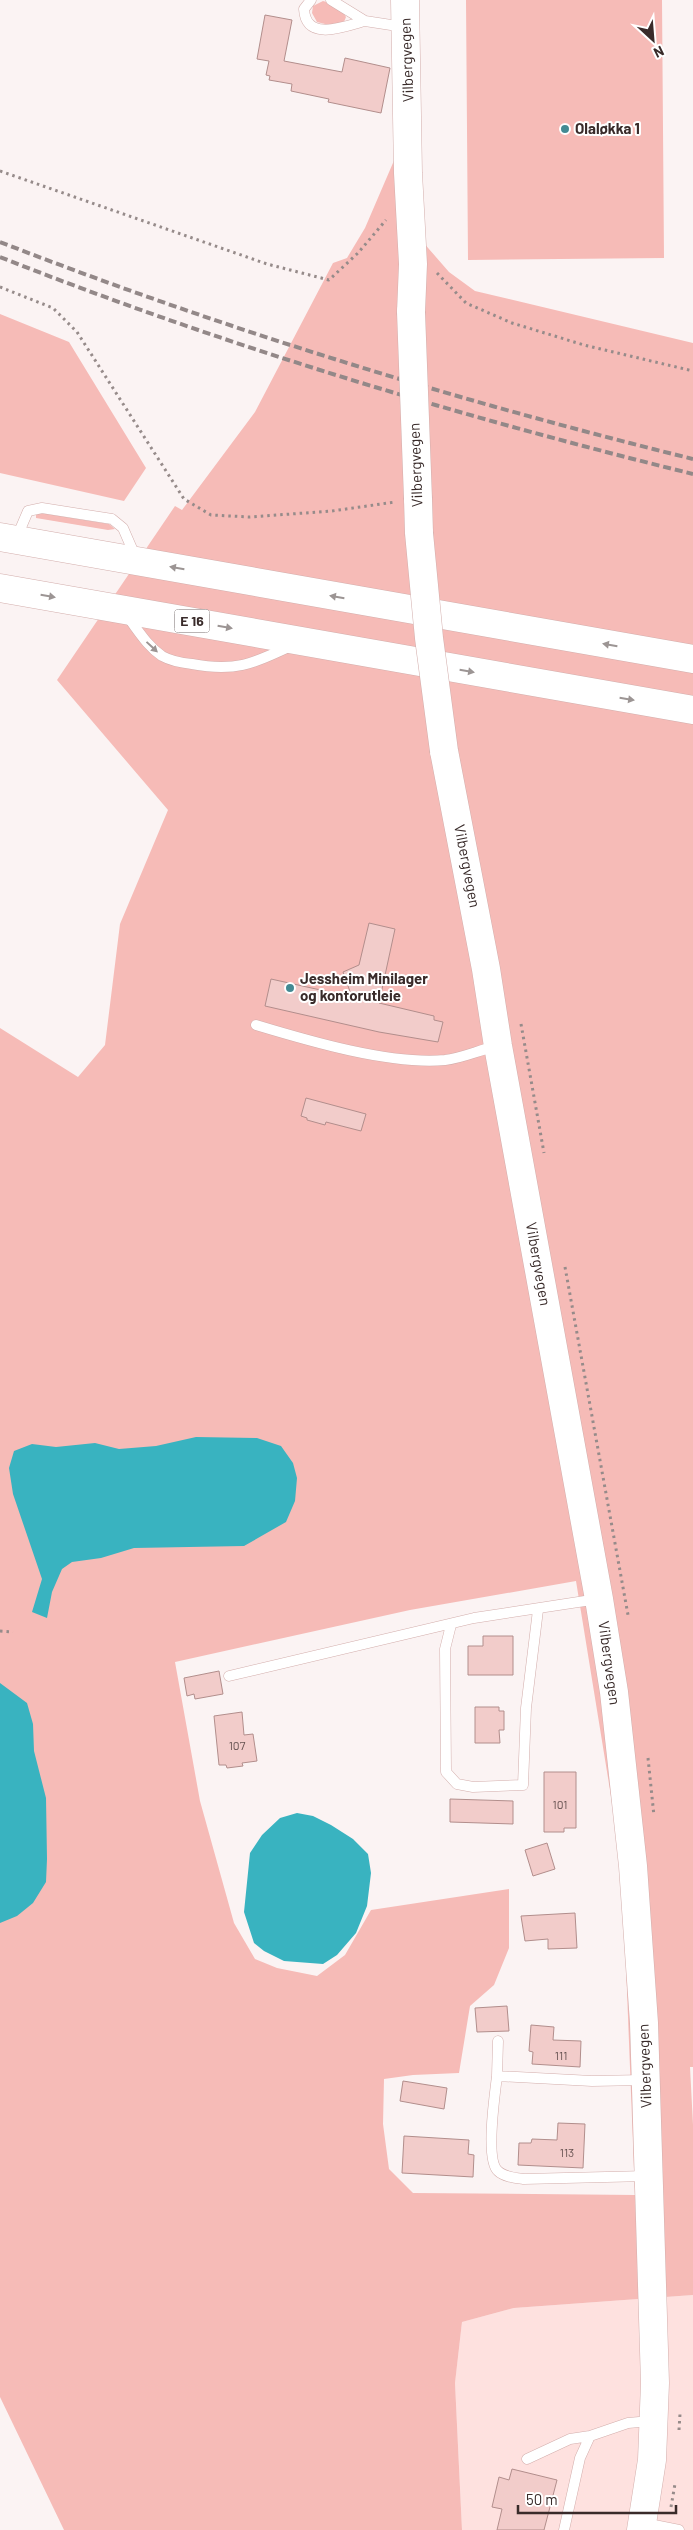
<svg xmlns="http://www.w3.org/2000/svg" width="693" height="2530" font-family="Barlow,sans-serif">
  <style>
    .built { fill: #fee1df }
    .green { fill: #f6bbb7; fill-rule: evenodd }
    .water { fill: #39b3c0 }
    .building { fill: #f2ccca; stroke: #b28e8c }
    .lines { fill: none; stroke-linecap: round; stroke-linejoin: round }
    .service-casing { stroke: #d3aeac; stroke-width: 11 }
    .secondary-casing { stroke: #d3aeac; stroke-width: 29 }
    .motorway-casing { stroke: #d3aeac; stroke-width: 29 }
    .path { stroke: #968b8a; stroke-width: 3; stroke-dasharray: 2.5 4; stroke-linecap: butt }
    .service { stroke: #fff; stroke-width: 10 }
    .secondary { stroke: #fff; stroke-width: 28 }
    .motorway { stroke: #fff; stroke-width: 28 }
    .rail { stroke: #938888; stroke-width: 4; stroke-dasharray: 8 4; stroke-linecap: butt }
    .secondary-bridge-casing { stroke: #d3aeac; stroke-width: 29; stroke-linecap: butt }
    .secondary-bridge { stroke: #fff; stroke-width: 28 }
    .oneway { fill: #9c9594 }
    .poi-dot { fill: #438a93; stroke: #fff; stroke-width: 2 }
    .labels { text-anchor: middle; stroke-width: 4; stroke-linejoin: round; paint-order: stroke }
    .number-label { font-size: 12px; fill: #675352 }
    .shield { fill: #fff; stroke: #746b6a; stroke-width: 1 }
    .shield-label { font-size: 14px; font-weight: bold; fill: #392b2a }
    .street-label { font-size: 15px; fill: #392b2a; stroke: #fff }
    .poi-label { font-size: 15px; font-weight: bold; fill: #392b2a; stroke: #fff; text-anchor: start }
  </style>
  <rect width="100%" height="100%" fill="#fbf3f3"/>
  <!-- built -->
  <path class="built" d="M693 2295V2530H462L455 2383 462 2322 514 2308Z"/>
  <!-- green -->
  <path class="green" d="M466 0H662L664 258 468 260Z
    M323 1C332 3 342 9 346 17L344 22 329 25 317 22 312 13 313 6Z
    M408 128 422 241 449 272 475 291 693 343V2067H690L693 2125V2295L514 2308 462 2322 455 2383 462 2530H64L0 2397V1028L78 1077 105 1045 120 924 168 810 57 680 175 506 182 510 255 412 333 263 347 258 365 228ZM576 1581 622 1864 635 2195 413 2193 389 2169 383 2124 384 2079 413 2075 459 2073 470 2006 494 1985 509 1948V1889L371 1910 345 1955 317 1976 277 1968 255 1959 234 1923 200 1801 175 1662 410 1610Z
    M0 314 69 342 146 468 124 501 0 473Z
    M41 513 109 524 115 529 108 530 36 518V514Z"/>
  <!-- water -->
  <path class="water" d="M196 1437 257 1438 281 1446 293 1463 297 1478 295 1501 286 1522 244 1546 134 1548 101 1558 72 1562 62 1569 52 1592 47 1618 32 1612 42 1579 13 1494 9 1468 14 1451 32 1444 56 1447 95 1443 119 1449 156 1446Z
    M0 1683 27 1703 33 1724 34 1751 46 1798 47 1859 46 1882 33 1903 17 1916 0 1923Z
    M297 1813 313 1816 331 1825 353 1839 368 1854 371 1873 367 1906 356 1933 337 1955 323 1964 284 1961 264 1951 254 1943 244 1912 250 1853 262 1835 280 1818Z"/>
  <!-- building -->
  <path class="building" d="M265 15 292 20 284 61 342 72 345 58 390 68 381 113 328 102 329 99 291 91 292 84 269 80 270 76 266 75 269 61 257 59Z
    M369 923 395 929 379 1003 434 1016V1020L443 1022 438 1042 379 1032 265 1006 271 979 352 997 343 972 359 965Z
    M306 1098 366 1114 361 1131 326 1122 325 1125 307 1120V1118L301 1116Z
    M483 1636H513V1675H468V1646H483Z
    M219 1671 223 1694 195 1699 194 1694 187 1696 184 1678Z
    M475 1707H499V1711H504V1730H499L500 1743H475Z
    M242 1712 244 1735 253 1734 257 1761 242 1763 243 1766 227 1768 226 1765H219L214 1716Z
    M544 1772H576V1828H564V1832H544Z
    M450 1799 513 1801V1824L450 1822Z
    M547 1843 555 1869 533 1876 525 1850Z
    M575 1913 577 1948 548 1949V1939L525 1941 521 1916Z
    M507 2006 509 2031 477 2032 475 2008Z
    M531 2025 554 2027 553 2040 581 2041 580 2067 532 2064 533 2052 529 2051Z
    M403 2081 447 2088 444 2109 400 2101Z
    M558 2123 585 2124 583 2168 518 2165 519 2143H531L532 2139 557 2140Z
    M404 2136 469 2140 468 2154 474 2155 473 2177 402 2173Z
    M512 2469 557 2480 544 2530H497L502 2509 492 2507 499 2477 509 2480Z"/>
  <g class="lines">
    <!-- service casing -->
    <g class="service-casing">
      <path id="service" d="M311 0 304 9C306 43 346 26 365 21
        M331 0 365 21 404 27
        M16 539 28 511 42 508 112 519 123 528 136 558
        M127 616C138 630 147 646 162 656 171 661 182 663 192 664 235 672 252 664 291 646
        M256 1025C309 1041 390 1065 445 1060 462 1058 479 1050 497 1046
        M451 1625 445 1649 446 1772 457 1784 473 1787 523 1785 526 1708 538 1610
        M229 1676 474 1618 598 1599
        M498 2041 497 2076 592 2081 644 2080
        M497 2076C495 2093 485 2160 498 2171 504 2177 516 2178 524 2179L647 2176
        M527 2459 570 2439 590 2436 628 2423 651 2421
        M644 2523 679 2530
        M564 2530 580 2458 590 2436"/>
    </g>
    <!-- secondary casing -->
    <g class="secondary-casing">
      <path id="secondary" d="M405 0 408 173 413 264 411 312
        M418 499 419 533
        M444 751 486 969 498 1046 599 1599 614 1692 633 1866 644 2023 655 2383 652 2460 641 2530"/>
    </g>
    <!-- motorway casing -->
    <g class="motorway-casing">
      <path id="motorway" d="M0 537 693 659
        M0 588 693 710"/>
    </g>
    <!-- path -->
    <path class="path" d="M0 171 267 264 329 280 358 253 386 220
      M437 273 466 303 512 323 584 345 693 371
      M0 287 53 308 77 332 184 499 211 515 250 517 332 511 395 502
      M521 1024 544 1153
      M565 1267 628 1615
      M0 1631 13 1632
      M648 1758 654 1816
      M679 2430 680 2414
      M671 2507 675 2484"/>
    <!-- service -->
    <use href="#service" class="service"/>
    <!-- secondary -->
    <use href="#secondary" class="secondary"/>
    <!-- motorway -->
    <use href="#motorway" class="motorway"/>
    <!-- rail -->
    <path class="rail" d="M0 242C226 330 458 401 693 459
      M0 257C225 346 458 416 693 474"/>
    <!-- secondary-bridge casing -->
    <g class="secondary-bridge-casing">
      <path id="secondary-bridge" d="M411 312 418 499
        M419 533 429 638 444 751"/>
    </g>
    <!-- secondary-bridge -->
    <use href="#secondary-bridge" class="secondary-bridge"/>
  </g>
  <!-- one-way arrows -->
  <defs><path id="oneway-solid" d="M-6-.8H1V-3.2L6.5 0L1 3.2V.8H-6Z" transform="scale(1.25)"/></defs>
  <g class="oneway">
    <use href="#oneway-solid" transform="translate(177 568) rotate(-170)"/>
    <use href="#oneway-solid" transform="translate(48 596) rotate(10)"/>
    <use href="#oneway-solid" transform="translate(337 597) rotate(-170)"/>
    <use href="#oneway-solid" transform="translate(225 627) rotate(10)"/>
    <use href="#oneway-solid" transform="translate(610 645) rotate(-170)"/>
    <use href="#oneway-solid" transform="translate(152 647) rotate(43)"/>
    <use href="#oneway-solid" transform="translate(467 671) rotate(10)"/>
    <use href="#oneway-solid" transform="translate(627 699) rotate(9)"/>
  </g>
  <!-- markers -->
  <g class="poi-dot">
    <circle cx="565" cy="129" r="5"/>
    <circle cx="290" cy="988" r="5"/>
  </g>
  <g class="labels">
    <!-- number labels -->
    <g class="number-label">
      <text x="237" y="1750">107</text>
      <text x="560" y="1809">101</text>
      <text x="561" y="2060">111</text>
      <text x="567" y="2157">113</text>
    </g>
    <!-- shield labels -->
    <rect class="shield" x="174.5" y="609.5" width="35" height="23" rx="4"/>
    <g class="shield-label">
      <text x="192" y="626">E 16</text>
    </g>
    <!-- street labels -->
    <g class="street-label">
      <text transform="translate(407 60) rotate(-92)" y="5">Vilbergvegen</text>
      <text transform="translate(416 465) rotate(-92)" y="5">Vilbergvegen</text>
      <text transform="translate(467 866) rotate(79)" y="5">Vilbergvegen</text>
      <text transform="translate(538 1264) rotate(80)" y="5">Vilbergvegen</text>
      <text transform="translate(609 1663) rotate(82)" y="5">Vilbergvegen</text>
      <text transform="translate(645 2066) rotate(-92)" y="5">Vilbergvegen</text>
    </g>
    <!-- poi labels -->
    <g class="poi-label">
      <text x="575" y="134">Olaløkka 1</text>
      <text x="300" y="984">Jessheim Minilager<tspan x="300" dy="17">og kontorutleie</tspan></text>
    </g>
  </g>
  <!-- north arrow -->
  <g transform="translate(653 40) rotate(154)" stroke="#ffffff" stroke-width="4" paint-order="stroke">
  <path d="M0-4L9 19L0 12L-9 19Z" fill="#392b2a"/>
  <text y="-8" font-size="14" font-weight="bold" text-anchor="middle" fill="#392b2a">N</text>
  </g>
  <!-- scale -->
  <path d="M518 2505v8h158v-8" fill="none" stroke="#392b2a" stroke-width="2.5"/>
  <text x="526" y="2505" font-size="15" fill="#392b2a" stroke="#ffffff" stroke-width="4" paint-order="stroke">50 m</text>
</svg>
